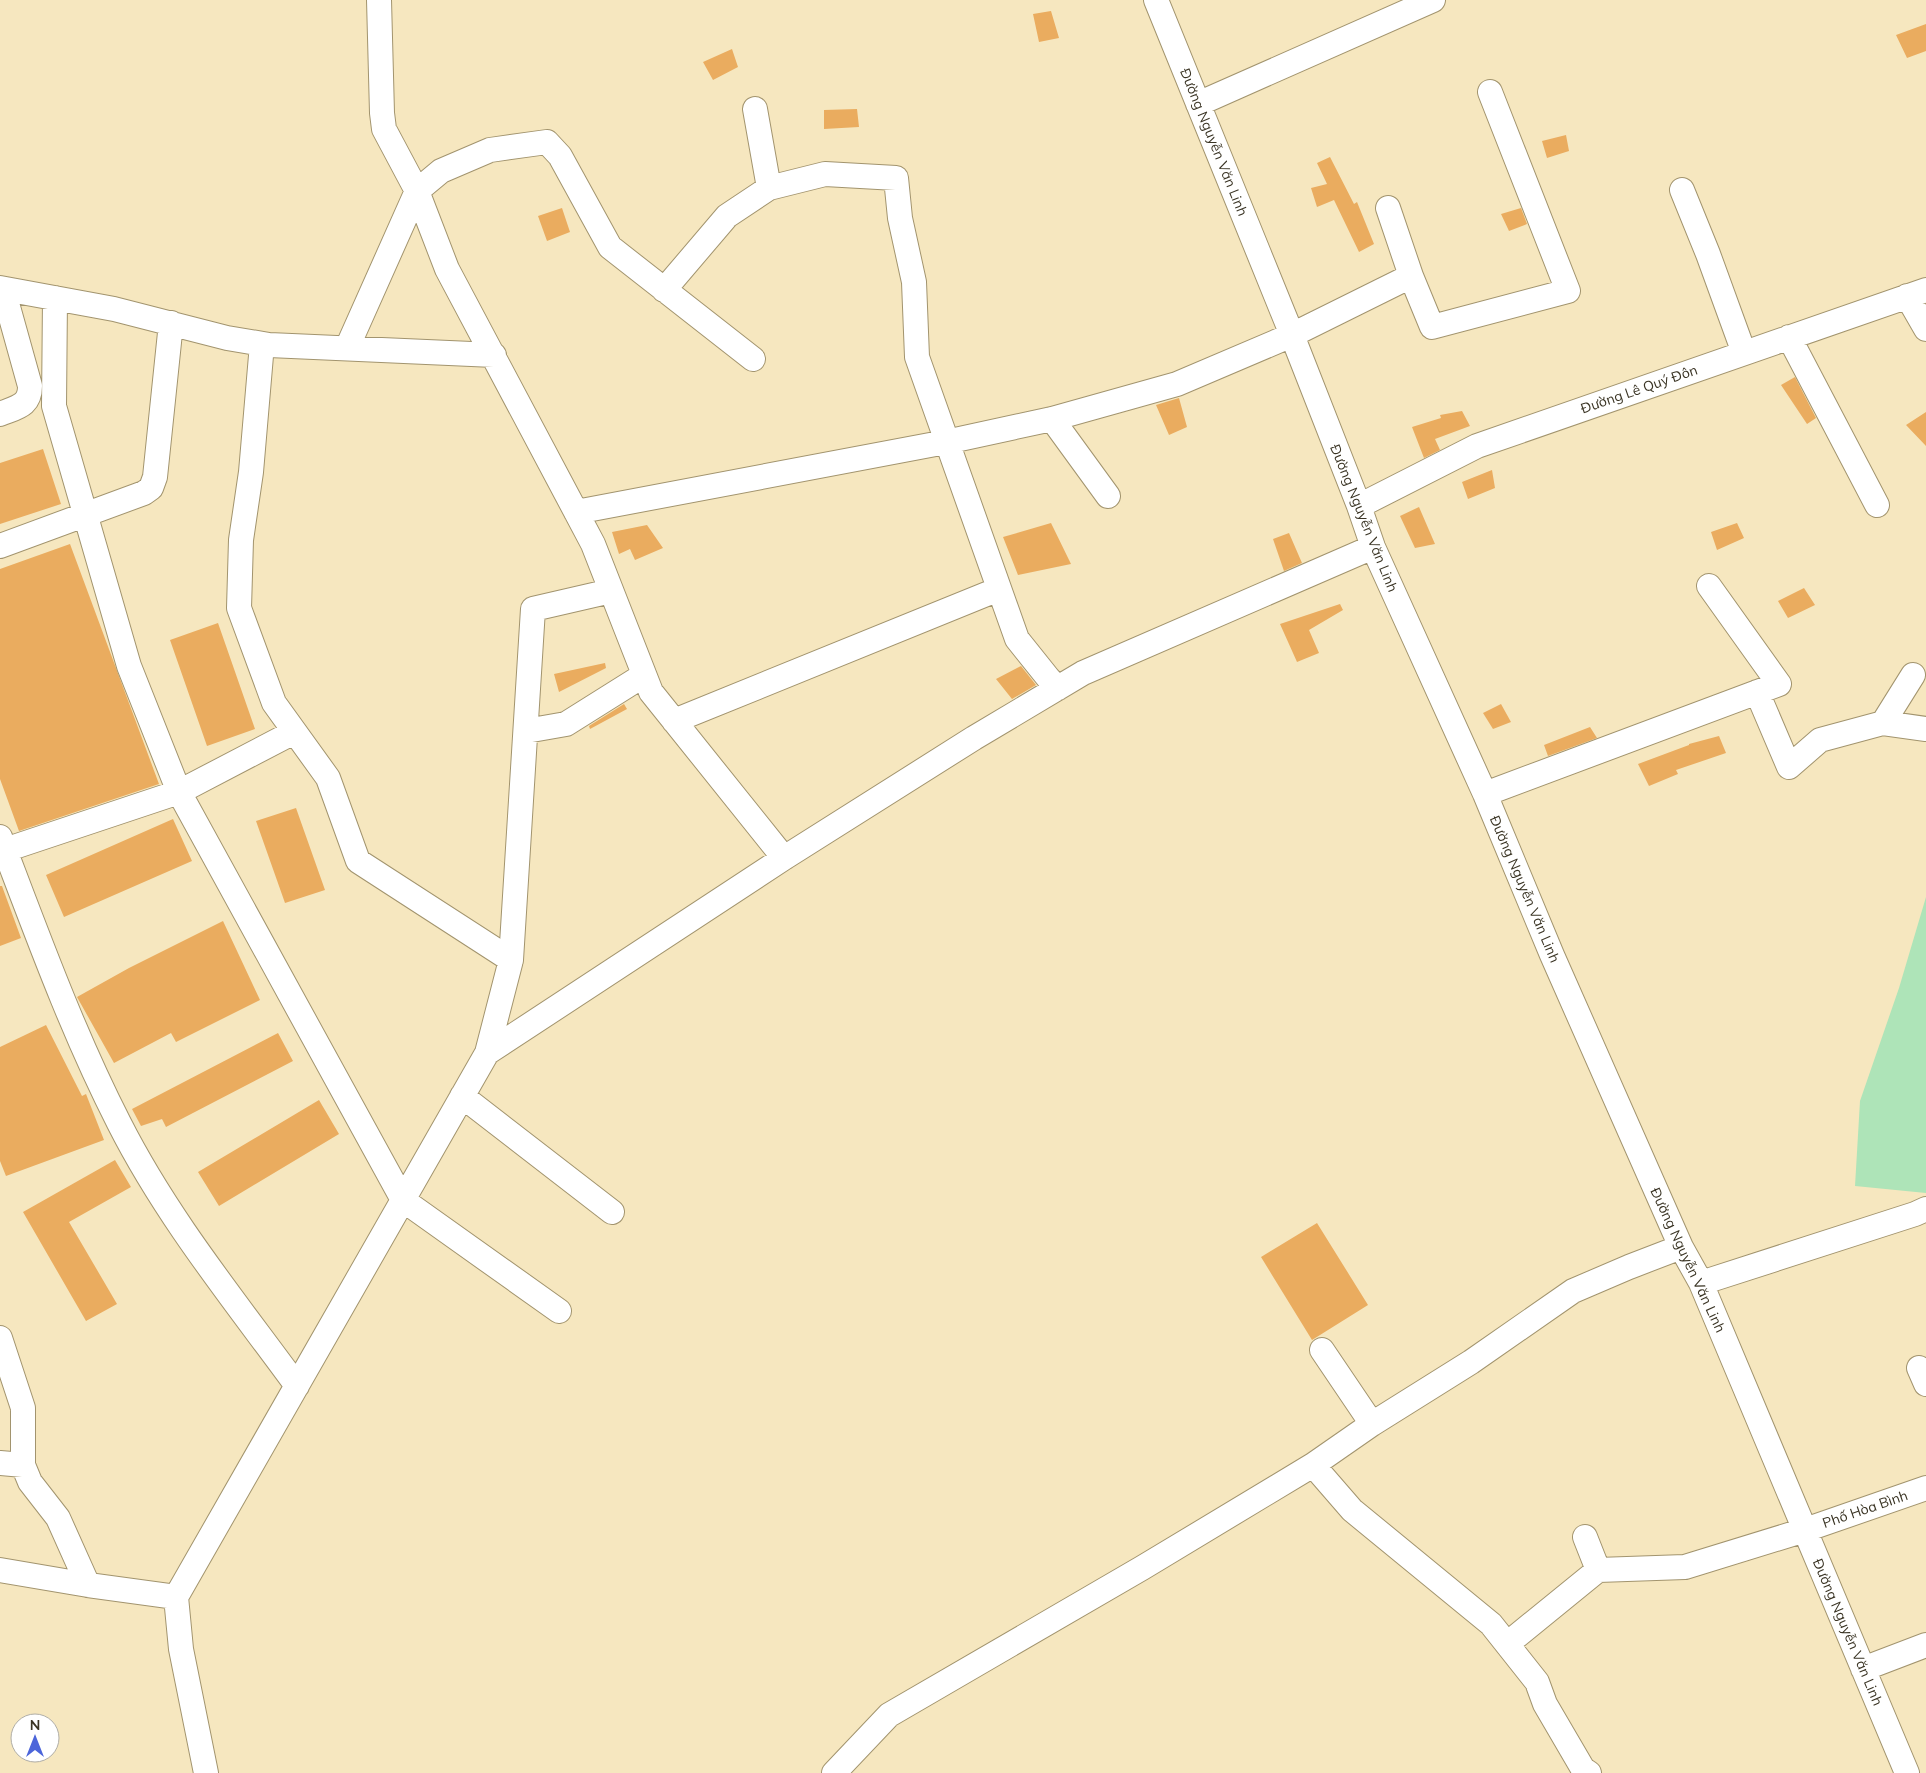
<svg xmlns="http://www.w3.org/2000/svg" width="1926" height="1773" font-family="Mulish,sans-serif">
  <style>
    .green { fill: #aee4b8 }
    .building { fill: #eaac5f }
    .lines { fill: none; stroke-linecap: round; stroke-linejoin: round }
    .minor-casing { stroke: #a2946e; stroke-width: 26 }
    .minor { stroke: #fff; stroke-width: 24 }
    .labels { text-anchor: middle; stroke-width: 4; stroke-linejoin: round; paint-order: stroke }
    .street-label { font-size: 14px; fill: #3a3424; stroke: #fff }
  </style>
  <rect width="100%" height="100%" fill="#f6e7bf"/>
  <!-- green -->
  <path class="green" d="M1926 897V1193L1855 1186 1860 1101 1899 988Z"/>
  <!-- building -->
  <path class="building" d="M1051 11 1059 38 1039 42 1033 14Z
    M1926 24V51L1907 58 1896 35Z
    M732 49 738 67 713 80 703 62Z
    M857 109 859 127 824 129V110Z
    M1566 135 1569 151 1547 158 1542 141Z
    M1330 157 1354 204 1357 202 1374 244 1359 252 1334 200 1317 207 1311 188 1327 184 1317 163Z
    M562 208 570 232 547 241 538 216Z
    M1521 208 1527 224 1509 231 1501 214Z
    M1795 377 1816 418 1807 424 1781 385Z
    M1179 398 1187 427 1169 435 1156 405Z
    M1462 411 1470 426 1435 439 1440 450 1424 458 1412 427 1441 418 1440 415Z
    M1926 412V446L1906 425Z
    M43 449 61 504 0 524V463Z
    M1492 470 1495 488 1468 499 1462 482Z
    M1419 507 1435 544 1415 548 1400 516Z
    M1051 523 1071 564 1018 575 1003 537Z
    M1737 523 1744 538 1717 550 1711 532Z
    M647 525 663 548 635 560 630 549 619 554 612 532Z
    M1289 533 1302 563 1284 571 1273 539Z
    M70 544 159 784 19 831 0 779V569Z
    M1804 588 1815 605 1788 618 1778 601Z
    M1340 604 1343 610 1309 630 1319 653 1297 662 1280 624Z
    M218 623 255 729 207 746 170 640Z
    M605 663 606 668 559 692 554 674Z
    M1021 666 1036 685 1012 699 996 679Z
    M624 704 627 709 590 729 589 726Z
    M1501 704 1511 722 1493 729 1483 713Z
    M1590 727 1597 738 1548 756 1544 745Z
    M1719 736 1726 753 1676 770 1678 774 1649 786 1638 764 1689 745V744Z
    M296 808 325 890 285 903 256 821Z
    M173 819 192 861 64 917 46 875Z
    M0 886H2L21 938 0 946Z
    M223 921 260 1000 176 1042 171 1033 114 1063 77 997 129 968Z
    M46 1025 82 1096 86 1094 104 1140 6 1176 0 1161V1047Z
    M278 1033 293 1061 166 1127 162 1119 141 1126 132 1109Z
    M319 1100 339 1134 219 1206 198 1172Z
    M115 1160 131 1187 69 1222 117 1304 86 1321 23 1212Z
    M1317 1223 1368 1305 1312 1340 1261 1257Z"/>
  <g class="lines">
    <!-- minor casing -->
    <g class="minor-casing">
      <path id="minor" d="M379 0 382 113 384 129 417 191 441 171 490 150 547 142 560 156 610 247 753 359
        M1156 0 1292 335 1359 506 1373 547 1485 794 1552 955 1681 1247 1701 1283 1907 1773
        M1198 104 1433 0
        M755 109 769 188
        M1682 190 1708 254 1744 353
        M1388 208 1411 276 1432 327 1568 291 1490 92
        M0 288 114 309 227 338 269 345 494 355
        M664 290 727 216 769 188 825 174 896 178 900 218 914 282 917 357 1017 639 1049 679 1058 688
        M1907 296 1926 329
        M55 298 54 406 129 666 179 792 403 1200 559 1311
        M1789 337 1877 505
        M262 344 251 472 241 540 239 608 274 703 328 778 358 861 511 960
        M347 348 417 191 447 269 593 544 651 692 784 858
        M0 414C17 407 30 406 30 386L3 289
        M1052 419 1108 496
        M1359 506 1477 446 1926 290
        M576 512 946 442 1052 419 1177 384 1292 335 1411 276
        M0 546 144 493 151 488 155 477 171 323
        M1757 692 1789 767 1820 740 1883 723 1926 729
        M674 721 999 589
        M1883 723 1913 675
        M526 731 566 724 644 675
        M1485 794 1779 684 1709 586
        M0 837C37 934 72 1031 119 1123 167 1218 235 1301 297 1386
        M5 850 179 792 294 732
        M487 1053 511 960 533 609 611 591
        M462 1096 612 1212
        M1701 1283 1915 1214 1926 1209
        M0 1338 23 1408V1465L30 1482 58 1518 88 1585
        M1919 1368 1926 1384
        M1372 1424 1471 1362 1573 1291 1629 1267 1681 1247
        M0 1463 23 1465
        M1313 1465 1372 1424 1322 1350
        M0 1570 88 1585 176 1597
        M1598 1570 1685 1567 1805 1530 1926 1488
        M1507 1644 1598 1570 1585 1537
        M1863 1669 1926 1645
        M206 1773 181 1649 176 1597 487 1053 784 858 974 738 1083 673 1373 547
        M834 1773 889 1715 1142 1568 1313 1465 1352 1510 1491 1624 1537 1682 1545 1704 1583 1769 1589 1773"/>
    </g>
    <!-- minor -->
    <use href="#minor" class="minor"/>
  </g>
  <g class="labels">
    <!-- street labels -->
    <g class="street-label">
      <text transform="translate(1214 142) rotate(68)" y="5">Đường Nguyễn Văn Linh</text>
      <text transform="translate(1639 389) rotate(-19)" y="5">Đường Lê Quý Đôn</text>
      <text transform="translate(1364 518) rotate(68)" y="5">Đường Nguyễn Văn Linh</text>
      <text transform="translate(1525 889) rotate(67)" y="5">Đường Nguyễn Văn Linh</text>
      <text transform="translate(1688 1260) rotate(65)" y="5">Đường Nguyễn Văn Linh</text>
      <text transform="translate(1865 1509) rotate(-19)" y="5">Phố Hòa Bình</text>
      <text transform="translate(1848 1632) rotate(67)" y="5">Đường Nguyễn Văn Linh</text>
    </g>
  </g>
  <!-- north arrow -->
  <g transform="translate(35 1738)"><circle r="24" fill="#ffffff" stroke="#b0aea7"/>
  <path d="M0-4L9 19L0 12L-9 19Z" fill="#4c65da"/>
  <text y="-8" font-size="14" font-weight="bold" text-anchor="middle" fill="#3a3424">N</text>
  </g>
</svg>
